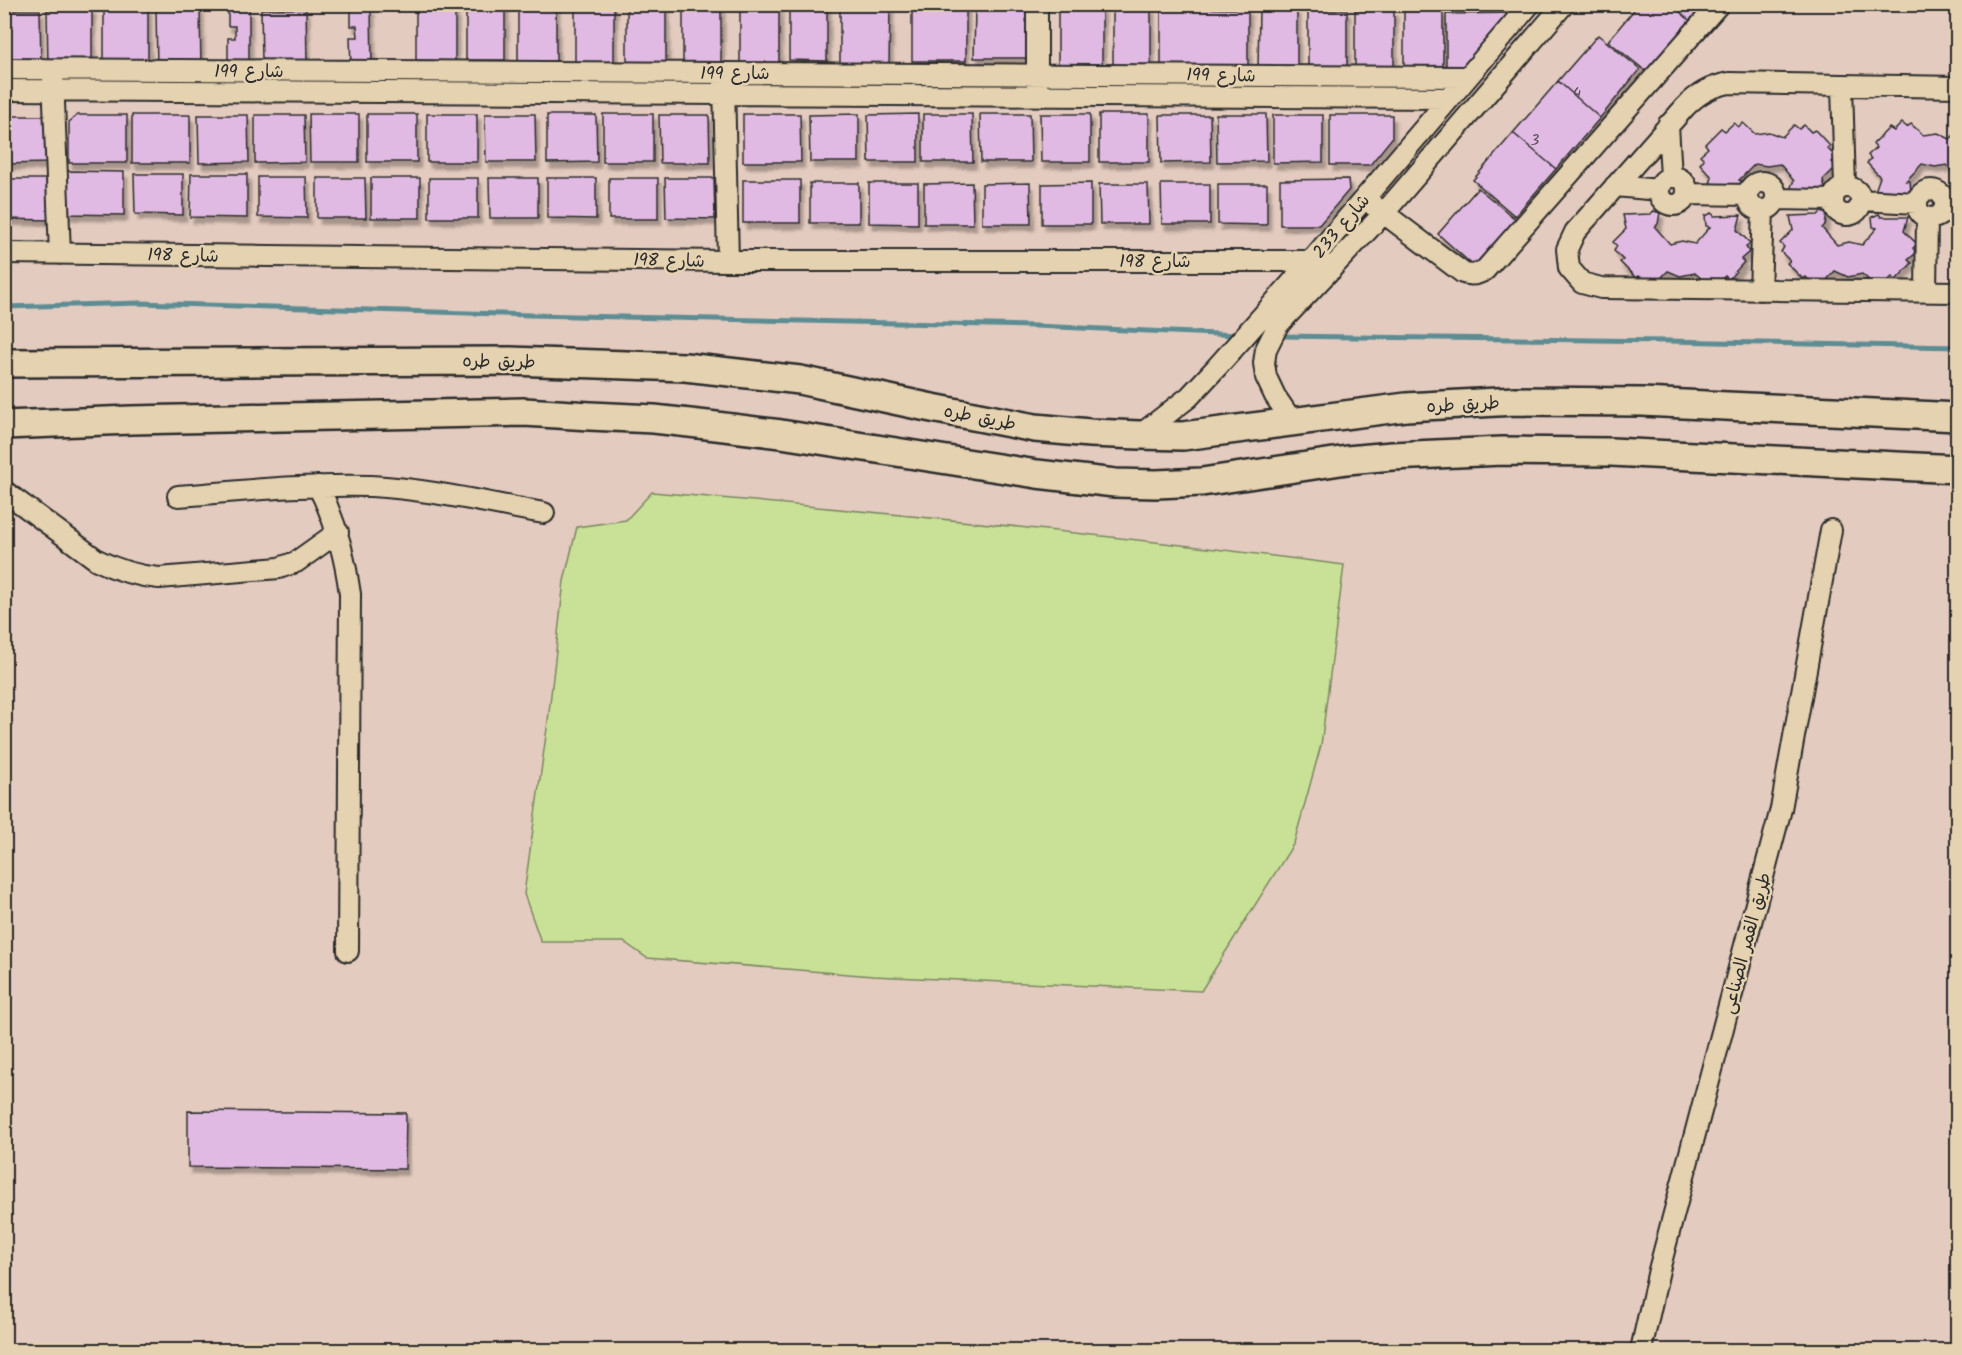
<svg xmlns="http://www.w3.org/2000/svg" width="1962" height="1355" font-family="Kalam,'Playpen Sans Arabic',sans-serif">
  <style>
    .green { fill: #c9e197; stroke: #7a8661; stroke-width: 1.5 }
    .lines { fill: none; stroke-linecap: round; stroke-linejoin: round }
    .stream { stroke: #5d8d93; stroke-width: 5 }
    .building { fill: #e1bae3; stroke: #2b2b2b; stroke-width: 1.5; filter: url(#shadow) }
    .minor-casing { stroke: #2b2b2b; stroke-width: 24 }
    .secondary-casing { stroke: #2b2b2b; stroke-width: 32 }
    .minor { stroke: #e5d2b0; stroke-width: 20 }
    .secondary { stroke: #e5d2b0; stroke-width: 27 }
    .labels { text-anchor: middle; stroke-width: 5; stroke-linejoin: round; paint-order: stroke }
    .number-label { font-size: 15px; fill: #584f59 }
    .street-label { font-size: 18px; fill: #2b2b2b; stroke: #e5d2b0 }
  </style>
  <defs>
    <filter id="shadow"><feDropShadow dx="3.5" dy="6" stdDeviation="1.5" flood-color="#0004"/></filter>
  </defs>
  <rect width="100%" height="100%" fill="#e4cbbf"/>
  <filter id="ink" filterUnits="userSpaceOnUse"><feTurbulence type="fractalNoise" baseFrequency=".0167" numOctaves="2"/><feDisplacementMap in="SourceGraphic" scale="12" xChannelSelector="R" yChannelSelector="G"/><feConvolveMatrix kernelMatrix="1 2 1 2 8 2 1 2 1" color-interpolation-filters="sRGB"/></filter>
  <g filter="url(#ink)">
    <!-- green -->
    <path class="green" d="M652 492C883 512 1114 535 1344 565L1321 745 1294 843 1201 991 873 976 647 958 624 942H541L524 894 548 721 564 581 577 527 626 520Z"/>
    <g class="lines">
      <!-- stream -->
      <path class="stream" d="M4 307 140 303 530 315 1035 326 1239 335
        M1278 336 1667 341 1958 347"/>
    </g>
    <!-- building -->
    <path class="building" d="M416 4H455V61L416 60Z
      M466 4H505V60H466Z
      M518 4H556V61H518Z
      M683 4H721V63L683 62Z
      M789 4H827V61L789 60Z
      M912 4H966V61H912Z
      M1639 4H1671L1695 25 1652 76 1608 41Z
      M1671 4H1712L1695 25Z
      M575 5H614V65H575Z
      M627 5H666V64H627Z
      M840 6H890L889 65 840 64Z
      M740 7H779V67L740 66Z
      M975 7H1028V58H974Z
      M104 8H148V69H104Z
      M200 8 201 69H157L156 9Z
      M1058 8H1102V67H1058Z
      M1113 8H1151V68H1113Z
      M1161 8 1248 9V70L1161 68Z
      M92 9V68H48L47 10Z
      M228 9H249V68H228V38H235V26H228Z
      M261 9H306L307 61 262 62Z
      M351 9H371L372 67 351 68 350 37H358L357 26H351Z
      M1259 9 1297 10V69H1258Z
      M4 10H40L41 68 4 69Z
      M1308 10H1347V70L1308 69Z
      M1355 10 1394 11V70H1355Z
      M1404 11H1443V71H1404Z
      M1518 13 1468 71 1446 70V14Z
      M1598 35 1640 69 1600 118 1558 81Z
      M1558 81 1600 118 1556 169 1513 133Z
      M309 114H359V162H310Z
      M367 114H417V162H367Z
      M427 114H477V162H427Z
      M485 114H535L536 162H486Z
      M603 114H653V162H603Z
      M743 114H800L801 162H743Z
      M859 114V162H810L809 115Z
      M918 114V162H869L868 115Z
      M923 114H972L973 162H923Z
      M980 114H1030L1031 162H981Z
      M1040 114H1090V162H1041Z
      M1099 114H1149V162H1099Z
      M1216 114H1266L1267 161 1217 162Z
      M78 115H127V163H69V122Z
      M132 115H190V163H132Z
      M198 115H248L249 162 199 163Z
      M255 115H304L305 162 255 163Z
      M547 115H596L597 162 547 163Z
      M659 115H709L710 163H660Z
      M1160 115H1210L1211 162 1161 163Z
      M1273 115H1323V162L1273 163Z
      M1330 115H1392V138L1370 165H1330Z
      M4 116H50V163L4 164Z
      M1734 123 1738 127 1743 123 1755 134 1769 132 1782 137 1794 125 1799 129 1804 125 1811 132 1815 130 1830 146 1827 148 1836 157 1832 162 1836 167 1823 180 1826 193 1789 195 1792 184 1794 181 1780 164 1767 166 1755 164 1739 180 1743 181 1744 191H1708L1712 177 1700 164 1704 159 1700 155 1708 148 1705 144 1721 128 1725 131Z
      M1902 123 1907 127 1911 124 1923 135 1938 133 1950 139 1958 131V178L1947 165 1935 167 1922 164 1906 181H1910L1911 192 1903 194 1902 192 1875 191 1880 177 1867 163 1871 159 1868 155 1876 148 1873 144 1889 128 1894 131Z
      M1513 133 1556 169 1515 216 1473 180Z
      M67 171 124 172V215L67 214Z
      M134 174H183V215L135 214Z
      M191 174H247V218L190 217Z
      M258 177H306L307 218 258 217Z
      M317 178H365L366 218H317Z
      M371 178H420V218H371Z
      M429 178H478V218H429Z
      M489 178H538V218H490Z
      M547 178H596V219L547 218Z
      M609 178H658V219H609Z
      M665 178H714L715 219 666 218Z
      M4 179H51V220L4 219Z
      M1348 179 1349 190 1319 225H1280V180Z
      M743 180H800V223H743Z
      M810 183H859V223H810Z
      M869 183H918V224L869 223Z
      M972 183 973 224H924V184Z
      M1030 183 1031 224H982V184Z
      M1091 183V224H1042V184Z
      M1099 184H1148L1149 224H1100Z
      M1161 184H1210V224H1162Z
      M1218 184H1267V225L1218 224Z
      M1478 188 1520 223 1478 270 1438 234Z
      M1654 211 1660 213 1658 224 1655 227 1670 244 1682 241 1695 244 1710 227 1706 226 1705 216 1712 213 1714 216 1741 215 1737 230 1750 243 1746 247 1749 252 1741 259 1744 262 1729 279 1725 276 1716 284H1708L1695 273 1680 276 1668 271 1656 283 1651 279 1646 283 1639 276 1636 278 1620 262 1623 260 1614 251 1617 246 1613 242 1626 229 1623 215 1651 214Z
      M1821 212 1827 214 1825 225 1822 228 1837 245 1849 242 1862 245 1877 228 1873 227 1872 217 1879 214 1881 217H1908L1904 231 1917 244 1913 248 1916 253 1908 260 1912 263 1896 280 1892 277 1883 285 1878 281 1875 285 1862 274 1848 277 1835 271 1823 284 1818 280 1813 284 1806 277 1803 279 1787 263 1790 261 1781 252 1784 247 1780 243 1793 230 1790 216 1818 215Z
      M188 1111 406 1113 405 1169 188 1167Z"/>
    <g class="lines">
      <!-- minor casing -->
      <g class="minor-casing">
        <path id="minor" d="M4 69 1466 77
          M53 77 60 254
          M724 82 728 261
          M1842 85 1845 187
          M1037 86V4
          M1958 87 1729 83C1710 87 1699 93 1685 107L1575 232 1567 249 1569 268 1582 283 1601 288 1958 292
          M4 90 1449 98
          M1668 125 1671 177
          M1659 191a14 14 0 1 1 28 0a14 14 0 1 1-28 0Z
          M1748 196a14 14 0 1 1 28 0a14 14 0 1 1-28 0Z
          M1615 186 1659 190
          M1833 201a14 14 0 1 1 28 0a14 14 0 1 1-28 0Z
          M1917 204a14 14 0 1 1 28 0a14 14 0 1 1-28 0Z
          M1687 194 1748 195
          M1776 199 1833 200
          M1861 200 1917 203
          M1373 205 1463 273C1471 276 1477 275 1485 270L1719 4
          M4 253 728 261H1311L1323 263 1331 270
          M1760 290 1763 210
          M1926 291 1927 217
          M1292 421 1275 396 1266 377 1264 363 1266 349 1278 325 1384 213 1564 4
          M1140 435 1189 397 1217 367 1311 261 1530 4
          M318 486C336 521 345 556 350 594L348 951
          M4 491 97 560C117 570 136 576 159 578L279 568 296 562 338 532
          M178 496C242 491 307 484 371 486 429 489 487 503 544 513
          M1641 1350 1659 1270 1781 809 1831 530"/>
      </g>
      <!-- secondary casing -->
      <g class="secondary-casing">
        <path id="secondary" d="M4 363 510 361 685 367 800 380 927 407 1035 428 1090 433 1140 435 1183 436 1406 407 1515 401 1642 402 1958 417
          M4 425 131 420 524 412 590 416 654 419 716 426 781 434 1037 474 1115 483 1156 484 1202 482 1347 460 1392 456 1502 451 1611 452 1958 469"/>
      </g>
      <!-- minor -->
      <use href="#minor" class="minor"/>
      <!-- secondary -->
      <use href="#secondary" class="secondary"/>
    </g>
  </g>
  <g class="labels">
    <!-- number labels -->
    <g class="number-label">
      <text x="1577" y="98">4</text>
      <text x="1535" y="145">3</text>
    </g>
    <!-- street labels -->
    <g class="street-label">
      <text x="249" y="77">شارع 199</text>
      <text x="735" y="79">شارع 199</text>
      <text transform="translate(1221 75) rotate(1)" y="6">شارع 199</text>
      <text transform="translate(1341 226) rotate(-50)" y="6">شارع 233</text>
      <text transform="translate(183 255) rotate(1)" y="6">شارع 198</text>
      <text transform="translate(669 260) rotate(1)" y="6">شارع 198</text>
      <text x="1155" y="267">شارع 198</text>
      <text transform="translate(499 361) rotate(1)" y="6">طريق طره</text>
      <text transform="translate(1463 404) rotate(-3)" y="6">طريق طره</text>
      <text transform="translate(980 417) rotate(11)" y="6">طريق طره</text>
      <text transform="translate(1746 943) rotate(-75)" y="6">طريق القمر الصناعى</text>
    </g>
  </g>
  <!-- margin -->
  <rect width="1962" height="1355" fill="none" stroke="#e5d2b0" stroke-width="24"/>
  <rect x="12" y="12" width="1938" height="1331" fill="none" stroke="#2b2b2b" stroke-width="2" filter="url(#ink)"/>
</svg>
